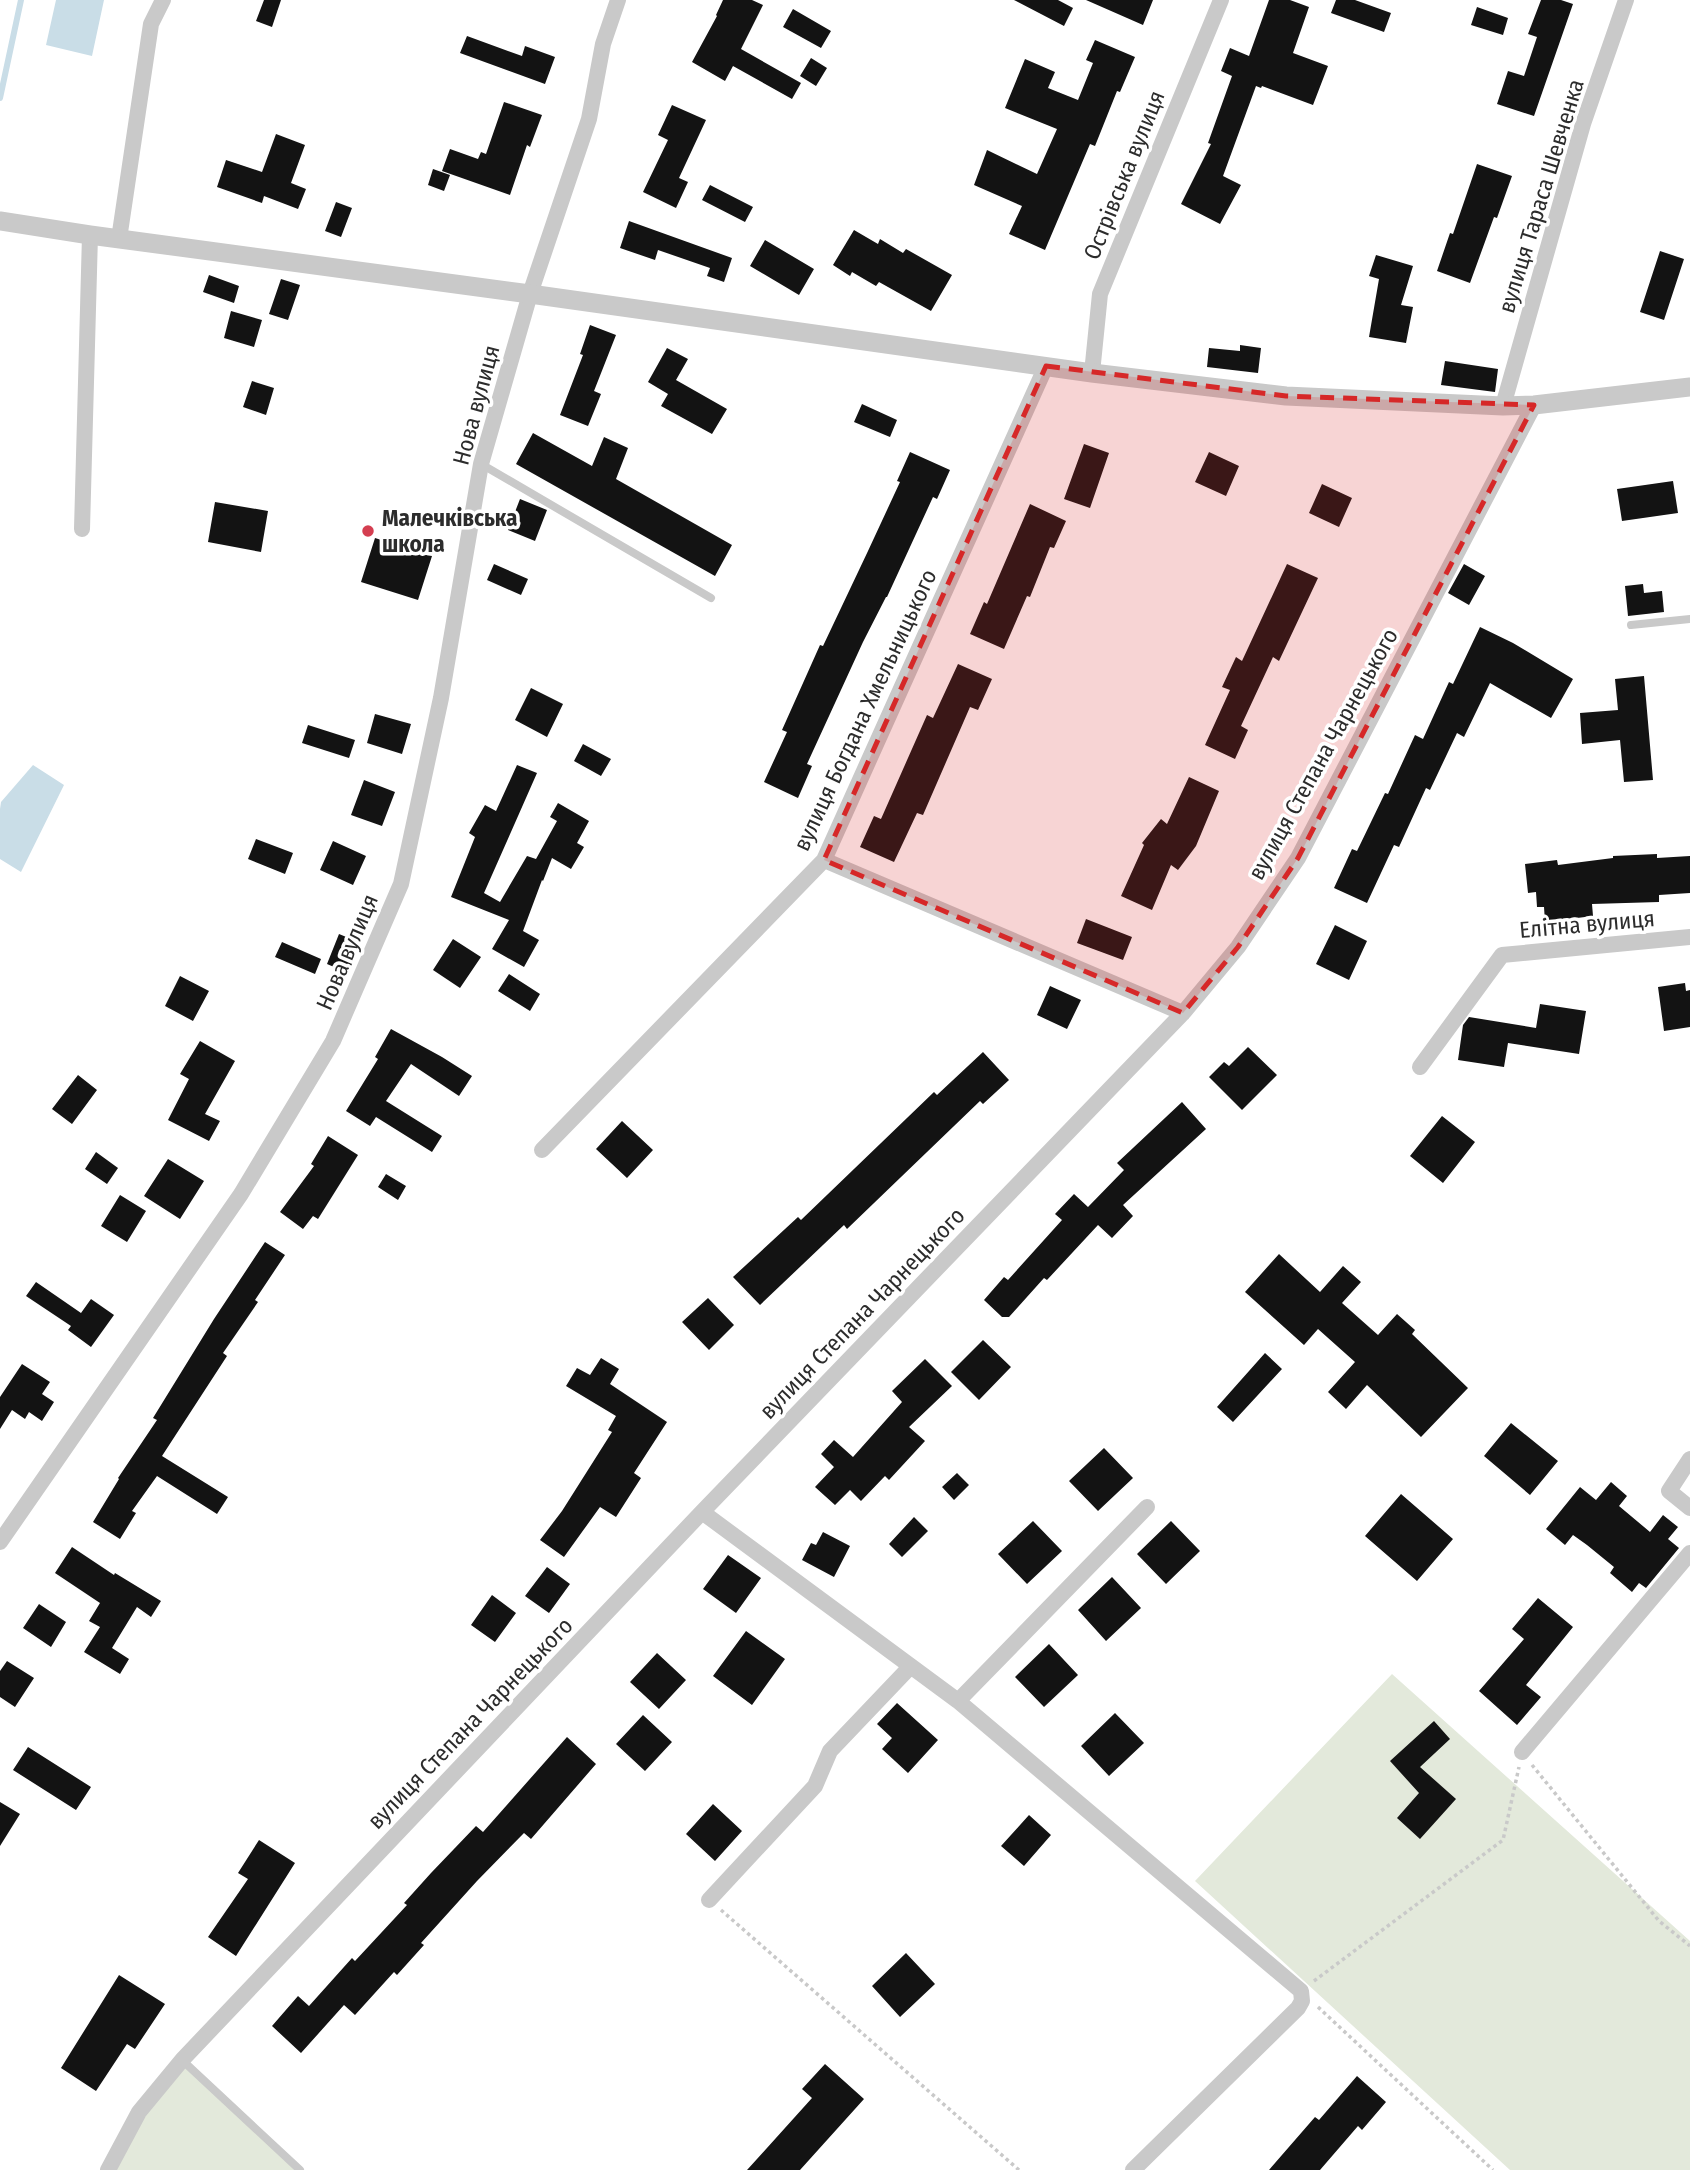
<svg xmlns="http://www.w3.org/2000/svg" width="1690" height="2170" font-family="'Fira Sans Condensed',sans-serif">
<style>
.green{fill:#e3e9db}
.water{fill:#c9dde7}
.lines{fill:none;stroke-linecap:round;stroke-linejoin:round}
.stream{stroke:#c9dde7;stroke-width:6}
.building{fill:#131313}
.path{stroke:#c9c9c9;stroke-width:3.5;stroke-dasharray:3.5 3.5;stroke-linecap:butt}
.service{stroke:#c9c9c9;stroke-width:8}
.minor{stroke:#c9c9c9;stroke-width:16}
.tertiary{stroke:#c9c9c9;stroke-width:19}
.marked{fill:#d62828;fill-opacity:0.2;stroke:#d62828;stroke-width:5;stroke-dasharray:14 9;stroke-linejoin:round}
.poi-dot{fill:#d43e50;stroke:#fff;stroke-width:2.5}
.labels{text-anchor:middle;stroke-width:7;stroke-linejoin:round;paint-order:stroke}
.street-label{font-size:23px;fill:#2c2c2c;stroke:#fff}
.poi-label{font-size:23px;font-weight:bold;fill:#2c2c2c;stroke:#fff;text-anchor:start}
</style>
<rect width="100%" height="100%" fill="#fff"/>
<path class="green" d="M1392,1674L1690,1941V2170H1510L1195,1881Z
M182,2060L300,2170H108Z"/>
<path class="water" d="M56,0H104L92,56L46,45Z
M33,765L64,785L21,872L0,859V809L1,802Z"/>
<g class="lines">
<path class="stream" d="M0,98L21,0"/>
</g>
<path class="building" d="M264,0H281L272,27L256,21Z
M723,0H752L763,5L741,49L801,83L792,99L733,66L725,81L692,62L717,16L716,15Z
M1014,0H1058L1073,8L1064,26Z
M1086,0H1153L1143,25Z
M1269,0H1290L1309,7L1293,53L1328,66L1313,105L1262,86L1261,88L1256,86L1223,176L1241,185L1220,224L1181,204L1211,144L1208,143L1232,76L1221,71L1230,48L1249,56Z
M1336,0H1355L1391,13L1384,32L1331,13Z
M1541,0H1561L1573,4L1534,116L1497,104L1508,71L1524,76L1537,37L1528,34Z
M1477,7L1508,18L1503,35L1471,25Z
M793,9L831,31L821,48L783,27Z
M467,36L522,56L525,46L555,57L545,84L460,53Z
M1095,40L1135,57L1120,92L1117,91L1095,146L1090,144L1045,250L1009,234L1022,206L974,185L987,150L1037,174L1057,129L1005,108L1025,59L1055,72L1048,88L1078,100L1093,63L1086,60Z
M811,58L827,68L816,86L800,76Z
M504,102L542,115L530,147L527,145L510,195L442,171L450,149L478,159L481,152L486,154Z
M672,105L706,120L679,178L688,182L676,208L643,192L668,140L658,135Z
M276,134L305,145L291,183L306,189L298,209L264,196L262,203L217,187L226,160L262,172Z
M1477,164L1512,176L1497,218L1494,217L1470,283L1437,271L1450,233L1453,234Z
M433,169L450,175L444,191L428,185Z
M710,185L753,207L745,222L702,200Z
M336,202L352,208L341,237L325,231Z
M629,221L732,258L724,282L707,276L710,268L658,250L655,260L620,248Z
M854,230L878,244L880,239L903,253L906,249L952,275L931,311L879,282L876,286L852,272L850,276L833,265Z
M765,240L814,269L799,295L750,266Z
M1660,251L1684,259L1664,320L1640,312Z
M1376,255L1413,266L1401,305L1413,307L1406,343L1369,337L1379,279L1369,276Z
M209,275L239,286L234,303L203,292Z
M281,279L300,285L288,320L269,314Z
M231,311L262,320L254,347L224,338Z
M590,325L616,335L594,391L601,394L588,426L560,415L583,355L580,354Z
M1240,345L1261,348L1258,373L1207,367L1209,348L1240,351Z
M667,348L688,359L676,380L727,409L712,434L661,406L668,394L648,382Z
M1445,361L1498,369L1495,392L1441,385Z
M252,381L274,388L266,415L243,407Z
M862,404L897,420L890,437L854,422Z
M533,433L592,466L604,437L628,448L616,479L732,545L715,576L516,464Z
M1084,444L1109,453L1090,508L1064,499Z
M910,452L950,470L937,499L933,497L887,597H886L863,642L807,764L812,766L798,798L764,782L787,732L782,730L820,645L823,646L868,551L900,482L897,481Z
M1209,452L1239,466L1226,496L1195,482Z
M1673,481L1678,513L1622,521L1617,489Z
M1322,484L1352,498L1339,527L1309,513Z
M520,499L547,510L535,541L508,530Z
M215,502L268,511L261,552L208,542Z
M1030,504L1066,521L1054,548L1050,547L1030,597L1027,596L1004,649L970,634L984,602L987,604Z
M375,538L432,556L418,600L361,582Z
M494,564L528,579L521,595L487,580Z
M1287,564L1318,578L1279,661L1273,657L1241,726L1248,730L1235,759L1205,745L1230,690L1222,687L1236,657L1242,661Z
M1464,564L1485,576L1469,605L1448,593Z
M1643,584L1644,593L1662,591L1664,612L1628,616L1625,586Z
M1480,627L1513,643L1573,679L1551,718L1490,683L1464,737L1457,733L1430,790L1426,788L1399,847L1394,845L1367,903L1334,888L1352,849L1357,851L1385,793L1388,794L1415,735L1423,739L1449,682L1453,684Z
M958,664L992,679L978,710L970,707L923,815L917,813L894,862L860,847L874,816L881,819L927,715L933,718Z
M1644,676L1653,780L1624,782L1620,740L1582,744L1580,713L1618,710L1615,679Z
M531,688L563,704L547,737L515,720Z
M375,714L411,724L402,754L367,743Z
M308,725L355,740L349,758L302,743Z
M583,744L611,759L601,776L574,761Z
M517,765L537,773L484,893L500,902L527,856L536,859L557,821L550,817L558,803L589,821L577,843L584,847L571,869L552,858L543,881L542,880L523,931L539,940L524,967L492,949L509,920L451,897L475,837L469,833L485,805L496,811Z
M1189,777L1219,791L1196,846L1178,870L1171,865L1152,910L1121,896L1144,845L1142,843L1161,819L1167,824Z
M364,780L395,792L382,826L351,815Z
M256,839L293,853L285,874L248,859Z
M333,841L366,856L353,885L320,870Z
M1657,854V858L1690,856V893L1659,895V902L1592,904L1593,916L1545,922L1544,907H1537L1536,892L1528,893L1525,864L1557,860L1558,865L1613,858V856Z
M1086,919L1132,937L1123,960L1077,943Z
M1335,925L1367,941L1349,980L1316,964Z
M339,934L361,943L348,973L327,964Z
M453,939L481,957L460,988L433,970Z
M282,942L321,959L315,974L275,957Z
M509,974L540,994L530,1011L498,991Z
M180,976L209,991L193,1021L165,1006Z
M1685,983L1686,991L1690,990V1027L1664,1031L1658,987Z
M1050,986L1081,1000L1067,1029L1037,1015Z
M1540,1004L1586,1011L1579,1054L1508,1043L1504,1067L1458,1060L1463,1025L1469,1017L1536,1028Z
M391,1029L442,1057L472,1076L459,1096L411,1064L386,1101L442,1136L432,1152L376,1117L370,1126L346,1111L378,1059L375,1057Z
M200,1041L235,1061L205,1114L220,1121L209,1141L168,1120L189,1079L180,1074Z
M1248,1047L1277,1075L1242,1110L1209,1077L1224,1062L1229,1066Z
M983,1052L1009,1080L983,1104L980,1101L847,1229L844,1225L760,1305L733,1277L798,1217L801,1220L934,1092L937,1095Z
M78,1075L97,1090L72,1124L52,1109Z
M1182,1102L1206,1129L1123,1205L1133,1216L1112,1238L1098,1225L1047,1280L1044,1278L1009,1317H1002L984,1300L1004,1277L1008,1280L1062,1220L1055,1214L1074,1194L1088,1207L1124,1170L1117,1163Z
M1442,1116L1475,1142L1443,1183L1410,1156Z
M622,1121L653,1150L627,1178L596,1149Z
M328,1136L358,1155L318,1219L313,1216L303,1229L280,1212L314,1166L311,1164Z
M96,1152L118,1168L107,1184L85,1169Z
M168,1159L204,1181L180,1219L144,1196Z
M386,1174L406,1186L398,1200L378,1187Z
M120,1195L146,1211L127,1242L101,1226Z
M265,1242L285,1255L255,1300L258,1302L223,1353L227,1356L162,1456L228,1497L217,1514L157,1476L132,1511L136,1513L120,1539L93,1522L119,1479L118,1478L157,1420L153,1418L214,1319Z
M1279,1254L1320,1292L1343,1266L1361,1282L1342,1303L1378,1335L1397,1314L1415,1330L1412,1334L1468,1388L1421,1437L1367,1385L1346,1409L1328,1392L1355,1362L1318,1329L1304,1345L1245,1292Z
M36,1282L81,1313L91,1299L114,1315L91,1347L68,1330L71,1326L26,1296Z
M708,1298L734,1325L709,1350L682,1322Z
M983,1340L1011,1367L979,1400L951,1372Z
M1265,1353L1282,1369L1233,1422L1217,1407Z
M601,1358L619,1369L610,1384L667,1422L634,1473L641,1478L616,1517L600,1507L564,1557L540,1540L562,1511L612,1432L608,1430L616,1416L566,1386L577,1368L590,1375Z
M925,1359L952,1386L909,1427L925,1441L889,1480L885,1476L861,1501L850,1490L835,1505L815,1487L834,1467L821,1454L834,1440L853,1457L902,1402L892,1391Z
M22,1364L50,1382L42,1394L54,1402L42,1421L29,1412L25,1419L12,1410L0,1429V1397Z
M1511,1423L1558,1461L1530,1495L1484,1456Z
M1104,1448L1133,1478L1098,1511L1069,1481Z
M957,1473L969,1485L954,1500L942,1487Z
M1611,1482L1627,1496L1619,1506L1650,1532L1663,1515L1678,1527L1668,1539L1679,1548L1646,1588L1639,1583L1632,1592L1610,1573L1614,1567L1587,1545L1573,1535L1565,1545L1546,1529L1580,1487L1596,1500Z
M1401,1494L1453,1539L1417,1581L1365,1536Z
M914,1517L928,1531L902,1557L889,1544Z
M1033,1521L1062,1551L1027,1584L998,1554Z
M1171,1521L1200,1551L1166,1584L1137,1554Z
M823,1532L850,1546L834,1577L802,1560L811,1543L816,1545Z
M72,1547L114,1575L115,1573L161,1601L151,1617L137,1607L112,1648L129,1659L120,1674L84,1652L100,1627L89,1621L100,1603L55,1573Z
M728,1555L761,1578L736,1613L703,1589Z
M547,1567L570,1584L549,1613L525,1596Z
M1112,1577L1141,1608L1106,1641L1078,1610Z
M492,1595L516,1613L495,1642L471,1625Z
M1538,1598L1573,1627L1526,1685L1541,1697L1517,1725L1479,1691L1524,1639L1512,1629Z
M39,1604L66,1622L51,1647L23,1628Z
M746,1631L785,1659L752,1705L713,1676Z
M1049,1644L1078,1675L1044,1707L1015,1677Z
M657,1653L686,1680L659,1709L630,1682Z
M7,1661L34,1678L15,1707L0,1697V1671Z
M897,1703L938,1740L908,1773L882,1749L892,1738L877,1724Z
M1115,1713L1144,1743L1109,1776L1081,1746Z
M643,1715L672,1742L645,1771L616,1744Z
M1434,1721L1450,1739L1420,1767L1456,1799L1420,1839L1397,1818L1419,1793L1390,1761Z
M567,1737L596,1764L531,1839L524,1833L477,1881L421,1943L424,1945L397,1975L394,1972L355,2015L344,2005L301,2053L272,2026L298,1996L309,2006L352,1958L355,1961L407,1905L404,1903L431,1873L476,1826L483,1832Z
M28,1747L91,1787L76,1810L13,1770Z
M0,1802L20,1814L0,1846Z
M713,1804L742,1831L715,1861L686,1834Z
M1029,1815L1051,1835L1024,1866L1001,1846Z
M259,1840L295,1863L236,1956L208,1937L248,1879L238,1873Z
M906,1953L935,1984L900,2017L872,1986Z
M119,1975L165,2004L135,2049L127,2044L96,2091L61,2068Z
M825,2064L864,2099L800,2170H747L812,2098L802,2089Z
M1357,2076L1386,2102L1362,2130L1358,2126L1320,2170H1269L1315,2117L1319,2120Z"/>
<g class="lines">
<path class="path" d="M1532,1765L1659,1921L1690,1946
M721,1910L1019,2170
M1314,1981L1503,1840L1519,1767
M1318,2007L1493,2170"/>
<path class="service" d="M481,464L711,598
M1631,625L1690,619
M182,2060L300,2170"/>
<path class="minor" d="M119,239L151,24L163,0
M1092,373L1100,294L1221,0
M1503,406L1583,124L1626,0
M82,529L90,235
M824,860L1183,1013
M1420,1067L1502,955L1690,937
M542,1150L824,860L1046,366
M1690,1459L1669,1491L1690,1508
M702,1512L958,1701L1301,1991L1302,2001L1298,2008L1133,2170
M0,1542L241,1194L333,1041L401,884L441,698L481,464L530,294L589,119L603,44L618,0
M958,1701L1147,1507
M1522,1752L1690,1553
M709,1900L815,1786L830,1751L910,1667
M108,2170L139,2112L182,2060L702,1512L1183,1013L1238,947L1298,858L1534,405"/>
<path class="tertiary" d="M0,221L90,235L530,294L1092,373L1286,396L1503,406L1534,405L1690,387"/>
</g>
<path class="marked" d="M1046,366L1286,396L1534,405L1298,858L1238,947L1183,1013L824,860Z"/>
<circle class="poi-dot" cx="368" cy="531" r="7"/>
<g class="labels">
<g class="street-label">
<text transform="translate(1124 175) rotate(-68)" y="8">Острівська вулиця</text>
<text transform="translate(1541 196) rotate(-73)" y="8">вулиця Тараса Шевченка</text>
<text transform="translate(476 405) rotate(-75)" y="8">Нова вулиця</text>
<text transform="translate(865 710) rotate(-65)" y="8">вулиця Богдана Хмельницького</text>
<text transform="translate(1323 754) rotate(-61)" y="8">вулиця Степана Чарнецького</text>
<text transform="translate(1587 924) rotate(-5)" y="8">Елітна вулиця</text>
<text transform="translate(347 952) rotate(-67)" y="8">Нова вулиця</text>
<text transform="translate(862 1313) rotate(-46)" y="8">вулиця Степана Чарнецького</text>
<text transform="translate(470 1723) rotate(-46)" y="8">вулиця Степана Чарнецького</text>
</g>
<g class="poi-label">
<text x="382" y="526">Малечківська<tspan x="382" dy="26">школа</tspan></text>
</g>
</g>
</svg>
